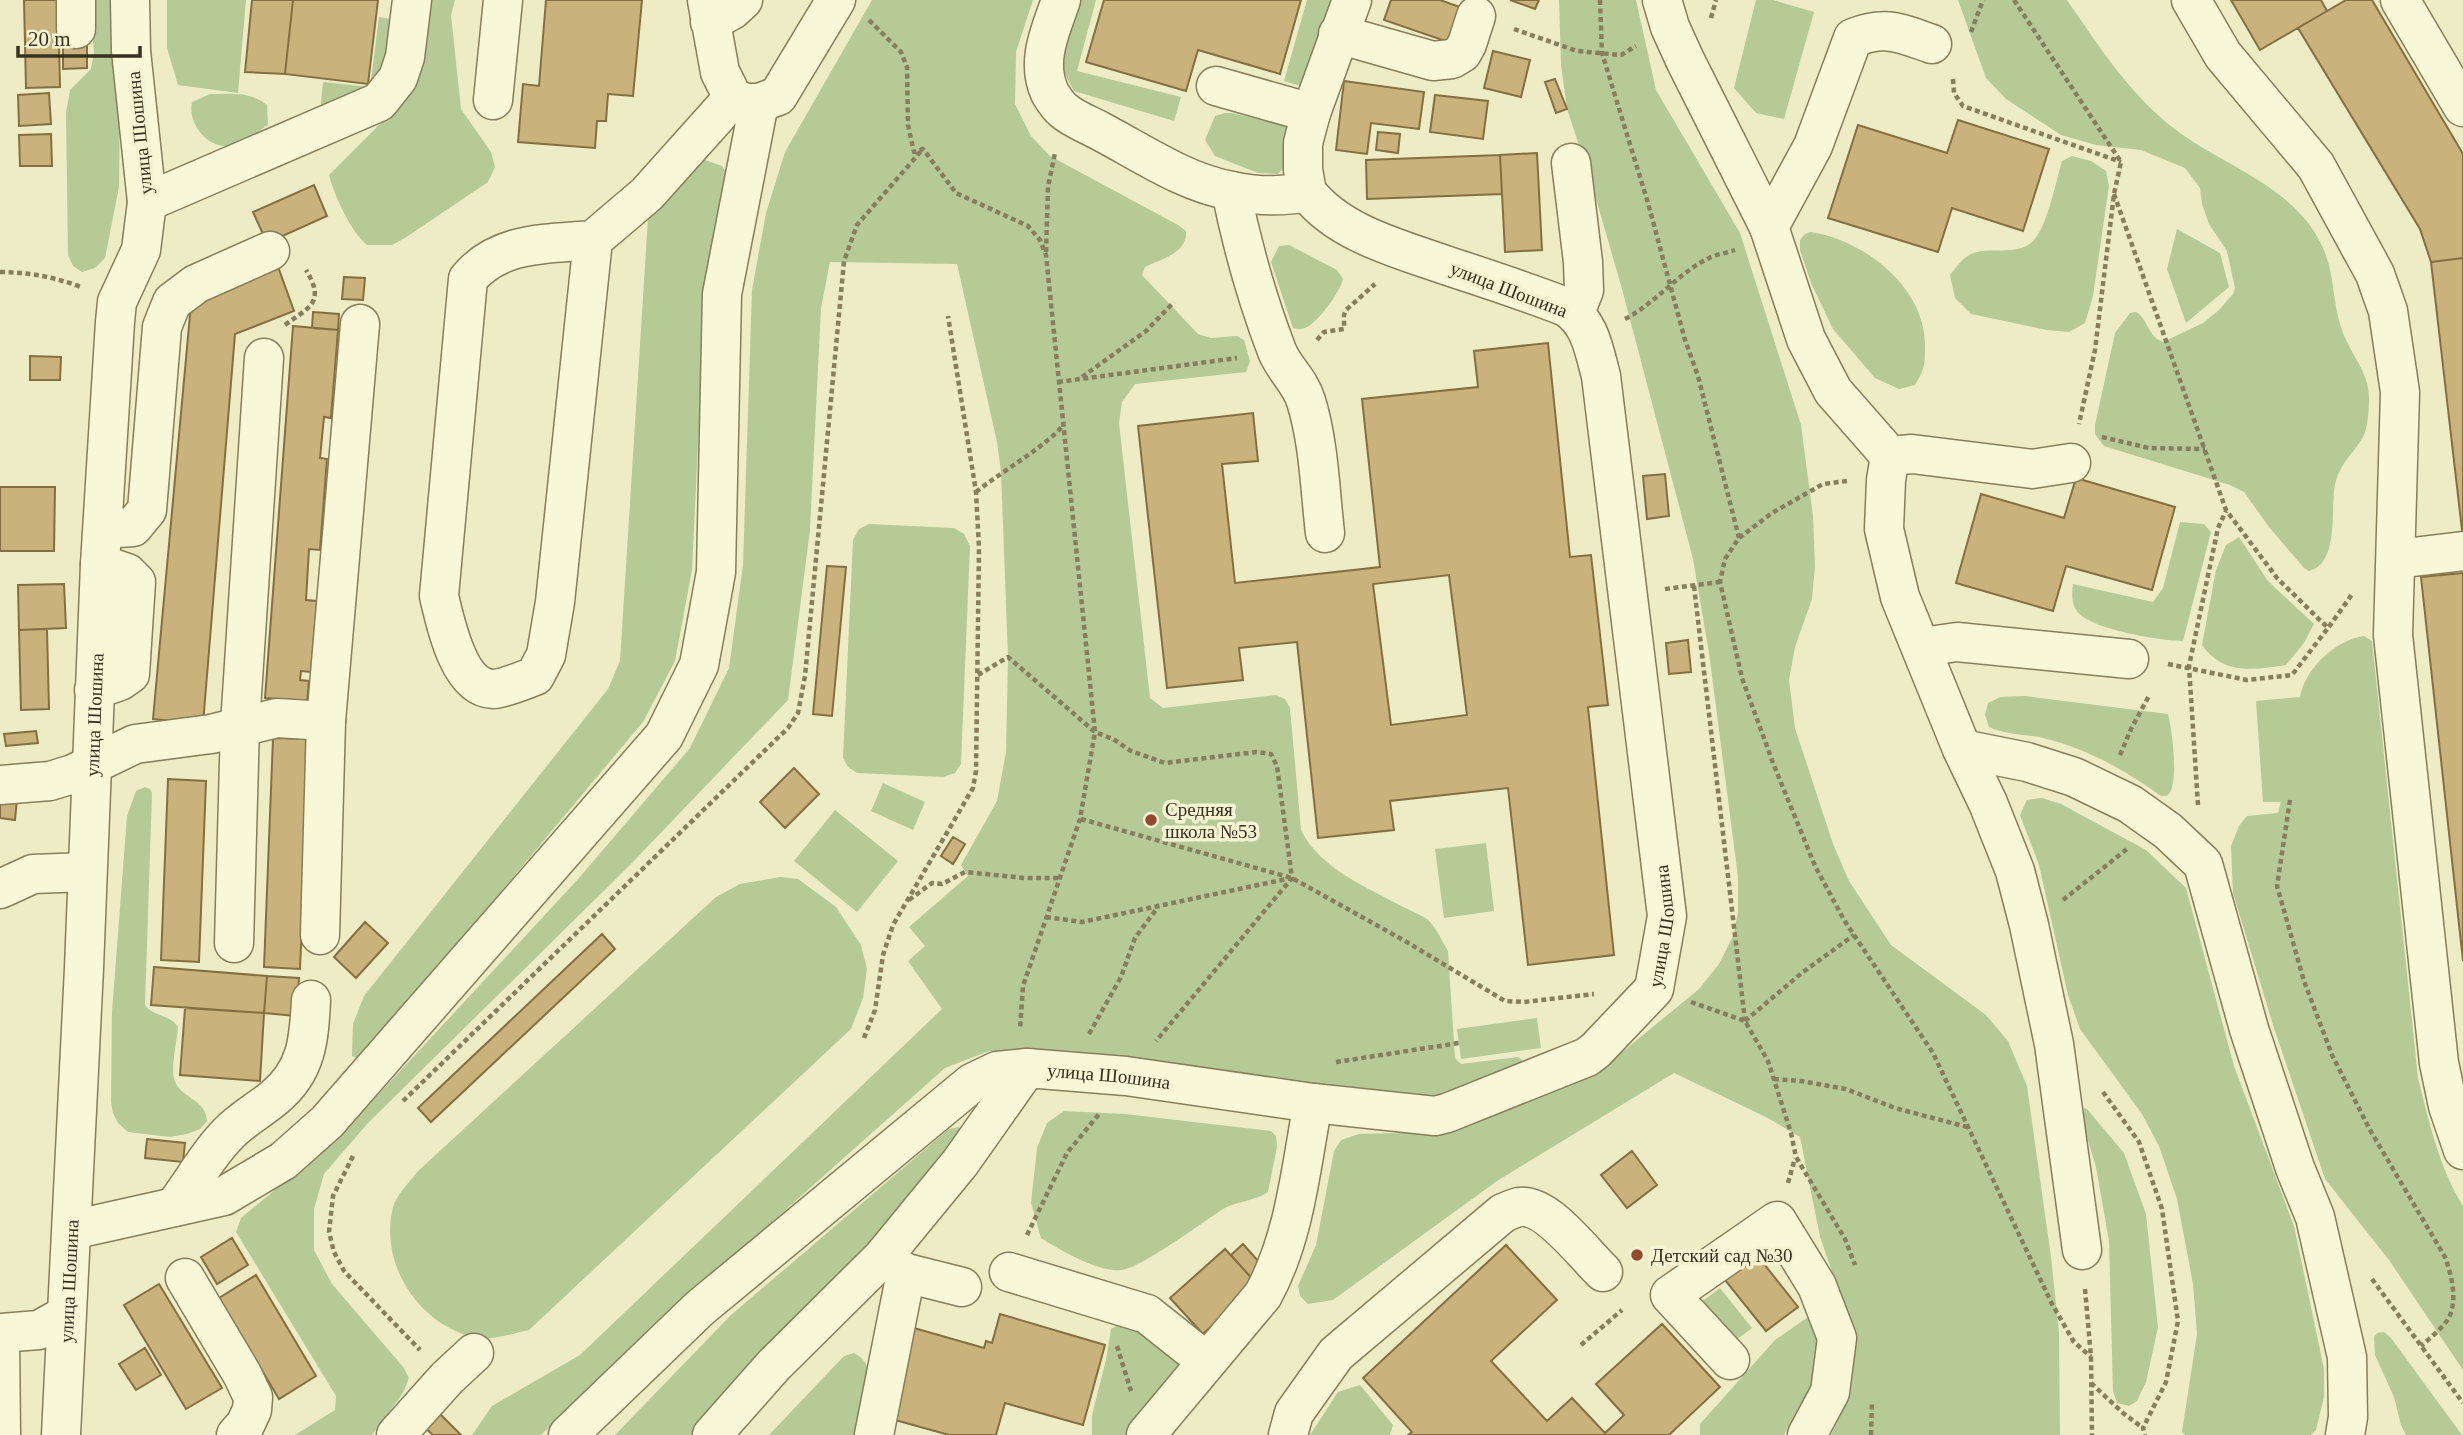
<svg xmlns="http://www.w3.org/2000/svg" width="2463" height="1435" font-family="'Times New Roman',serif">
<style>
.green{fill:#b6ca98}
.building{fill:#c9b27b;stroke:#856f42;stroke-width:2;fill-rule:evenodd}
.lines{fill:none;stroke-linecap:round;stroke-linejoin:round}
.minor-casing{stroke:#877e5b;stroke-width:41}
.path{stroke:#877e5b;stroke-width:4.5;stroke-dasharray:5 3.5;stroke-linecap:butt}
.minor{stroke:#f8f7d7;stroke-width:38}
.poi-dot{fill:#93492d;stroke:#f4f4d3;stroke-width:2.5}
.labels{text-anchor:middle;stroke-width:7;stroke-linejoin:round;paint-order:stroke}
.street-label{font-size:19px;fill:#37311f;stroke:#f4f4d3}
.poi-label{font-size:19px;fill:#37311f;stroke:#f4f4d3;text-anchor:start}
</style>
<rect width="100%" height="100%" fill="#edecc4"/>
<path class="green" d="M90,0H121L119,187L105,258L95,268L82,272L73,266L68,255L66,113L70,90L91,69L94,53Z
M167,0H246L238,93L178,85L167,48Z
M432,0H455L451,15L461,109L491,152L495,167L488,182L405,238L392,245H367C351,232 334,195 329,175L404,100L422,70Z
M872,0H1033L1016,52L1015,104L1031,136L1050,156L1178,225L1186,231C1188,253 1161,259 1145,267L1142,275L1198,334L1211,338L1237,336L1244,340L1250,361L1246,372L1135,384L1122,402L1119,423L1150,698L1163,708L1276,695L1285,699L1290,708L1301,830C1320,869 1367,887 1403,907C1411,911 1420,914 1427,919C1436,927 1442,941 1448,951L1455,1058L1461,1064L1518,1057L1522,1060L1523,1066L1434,1099L1059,1052L989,1051L945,1068L639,1340L541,1435H472L492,1406L580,1355L942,1009L908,961L925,946L909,927L968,876L961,865L997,801L1006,752L1008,657L1001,472L997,442L957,264L830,262L821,308L810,530L788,700L630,865L368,1123L324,1174L314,1209V1250L332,1284L404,1368L409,1378L403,1393L372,1435H295L335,1410L336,1396L236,1232L241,1218L340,1136L579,878L690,748L729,668L743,565L752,290L766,213L785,152Z
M1075,0H1096L1077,71L1181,97L1174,121L1074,91L1062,69L1064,38Z
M1307,0H1332L1307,88L1284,81Z
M1559,0H1636L1656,90L1740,233L1801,425L1813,516L1815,566L1812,599L1795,647L1789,680L1795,728L1833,844L1849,881L1891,945L1986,1015L2008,1041L2027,1086L2051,1257L2059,1332L2060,1435H1831L1838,1420L1853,1332L1820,1237L1800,1137L1768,1118L1674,1073L1497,1181L1333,1300L1308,1304L1300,1296L1298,1286L1316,1245L1334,1151L1341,1140L1359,1134L1436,1132L1609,1063L1699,989L1719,964L1734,934L1738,911V877L1709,653L1693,559L1622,289L1590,178L1567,109L1561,65Z
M1756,0H1773L1814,12L1784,119L1756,113L1734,88Z
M1958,0H2067C2100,48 2132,98 2180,133C2226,166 2289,186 2318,238C2336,269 2331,299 2342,330C2350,354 2369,371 2369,398C2369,408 2368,426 2364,435C2354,454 2340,462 2335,485C2330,508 2340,563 2309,571L2304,568L2269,527L2244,492L2230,485L2104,446L2095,434V425L2115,333L2130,313L2136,312C2149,320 2147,336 2163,342L2203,323L2218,311L2233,294L2235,288L2227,251L2209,224L2202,204L2200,188L2185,168L2141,150L2096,145L2061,135L2006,99L1986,78Z
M379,17L398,20L382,85L320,114L323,82L370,87Z
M210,94C231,94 250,91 267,105L268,125C258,131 246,141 235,145C210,152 187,125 192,102Z
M1225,113H1232L1284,125L1295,139L1293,159L1278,174L1258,173L1215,156L1205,140L1215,116Z
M2072,156L2091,161L2106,171L2109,186L2093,296L2085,323L2069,332L2047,330L1971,314L1955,298L1950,275C1955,269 1962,259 1969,255C1988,245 2015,257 2032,242C2047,229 2056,181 2062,161Z
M705,160L722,166L729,177L705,296L692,570L675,661L643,722L364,1055L359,1059L352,1056L353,1024L364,996L608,689L620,661L648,218C656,198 685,171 705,160Z
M2177,229L2220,253L2229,287L2186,323L2167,269Z
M1811,232C1864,240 1925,287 1925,345C1925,364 1925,369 1915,385L1899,389L1875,378L1833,329L1811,283L1800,250V240L1805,234Z
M1289,245L1337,270L1343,279C1340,292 1317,324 1305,328C1300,330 1298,329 1293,328L1271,262L1279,246Z
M2180,522L2204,524L2211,532L2183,641C2161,641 2089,629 2077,611C2071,603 2072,594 2073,584L2153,602L2163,588Z
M869,524L954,528L964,534L970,546L961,764L955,773L943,777L857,773L848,767L843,758L853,540L859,529Z
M2239,537L2268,581L2314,624L2304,643L2286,665C2253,670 2223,675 2202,645L2216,570L2226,545Z
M2364,636L2372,641L2418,1078C2429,1122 2439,1167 2463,1206V1370L2389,1260L2325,1179L2274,1028L2233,893L2231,846L2239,826L2247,816L2278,813L2281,802H2263L2256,701L2300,697C2305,669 2335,640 2364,636Z
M2025,696L2168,714C2172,730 2180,786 2167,796H2161C2125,770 2086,748 2043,738C2025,734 2006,735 1989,727L1985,715L1988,703L2000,697Z
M883,783L925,802L913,830L871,811Z
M145,787L150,789L152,793L145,1005C153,1017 170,1014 178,1027C177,1040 171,1067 174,1078C178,1098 206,1098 207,1121L200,1129L187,1134L170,1137L128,1132L118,1123L113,1113L111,1102L112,1012L127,816L136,791Z
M2042,798L2061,804L2146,850L2186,888L2234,1066L2294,1226L2324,1369V1397L2316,1430L2311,1435H2185L2182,1432L2197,1334L2193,1284L2177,1199L2159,1146L2142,1114L2080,1029L2068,995L2039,865L2020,815L2027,800Z
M835,810L898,861L857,912L794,861Z
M1486,843L1494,911L1444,918L1435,849Z
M780,877L798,879L836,907L861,945L867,969L863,998L851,1029L529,1330C514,1333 491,1341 476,1338C419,1325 379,1265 393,1207C396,1195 410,1182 417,1172L716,897L740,884Z
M1537,1018L1541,1048L1461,1059L1457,1029Z
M2084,1108L2087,1109L2124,1153L2146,1214L2158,1327L2146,1382L2137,1401L2129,1406L2117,1403L2113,1391L2109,1241L2096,1167L2082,1120Z
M1064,1111L1125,1114L1271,1131L1276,1136L1277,1147L1268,1192C1255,1201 1237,1201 1223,1209C1203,1222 1140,1269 1121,1270C1097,1272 1060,1250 1041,1238L1031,1203L1037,1148L1047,1123Z
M959,1127L963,1133L858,1259L691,1435H615L731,1315L949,1129Z
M1720,1288L1752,1328L1728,1346L1696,1306Z
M1808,1317L1821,1336L1825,1373L1798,1409L1784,1435H1700V1424L1775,1340Z
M1129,1319L1191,1362L1132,1435H1092V1415L1106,1360L1111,1329Z
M2384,1332L2391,1338L2462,1435H2406L2401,1425L2394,1397L2375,1355L2374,1337L2377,1333Z
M854,1353C884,1369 863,1403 855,1428L857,1435H769L844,1356Z
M1360,1385L1393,1425L1390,1435H1310L1338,1392Z"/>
<path class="building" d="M24,0H58L60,87L26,88Z
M252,0H293L285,74L245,72Z
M293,0H378L368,84L285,74Z
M546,0H642L633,96L608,94L606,121H597L595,148L518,142L523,84L539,86Z
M1104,0H1301L1280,74L1198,50L1186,91L1086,62Z
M1391,0H1440L1463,8L1451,43L1384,20Z
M1510,0H1539L1535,9Z
M2231,0H2321L2327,11L2260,50Z
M2346,0H2372L2463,154V258L2431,262L2420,229L2298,28Z
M63,42H87V68L63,69Z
M1493,51L1530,60L1521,97L1484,88Z
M1555,79L1567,109L1556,113L1545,82Z
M1344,81L1424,92L1419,129L1371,123L1367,154L1336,150Z
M49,93L51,124L19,126L18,95Z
M1435,95L1488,101L1483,139L1430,132Z
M1958,120L2049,149L2023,231L1952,208L1938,252L1828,218L1858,125L1947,153Z
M1378,132L1400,134L1398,153L1376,150Z
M51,134L52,166H20L19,135Z
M1537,153L1542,250L1505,252L1500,155Z
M1500,155L1502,194L1367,199L1366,160Z
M314,185L327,216L267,243L253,212Z
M2463,258V530H2462L2431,262Z
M277,264L294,311L235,334L203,724L153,719L191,304Z
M344,277L365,278L363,300L342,299Z
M313,312L339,314L338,330L312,328Z
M293,326L338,330L331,418L324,417L320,458L327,459L320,550L309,549L306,600L317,601L311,672L301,671L300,680L309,681L307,701L265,698Z
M1548,343L1570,557L1591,555L1608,705L1588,707L1614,955L1528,965L1508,788L1390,801L1394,830L1318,838L1297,642L1239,648L1243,680L1167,688L1138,426L1253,413L1258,461L1222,464L1235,583L1380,567L1362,399L1478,387L1474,351ZM1449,575L1467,715L1391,725L1373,584Z
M30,356L61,357L60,380H30Z
M1665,474L1669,516L1647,519L1643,476Z
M2076,478L2175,507L2152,590L2066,566L2053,611L1956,583L1981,494L2064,518Z
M0,487H55L54,551H0Z
M827,566L846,567L832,716L813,714Z
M2463,573V961L2421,577Z
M64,584L66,628L19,630L18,585Z
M47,629L49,709L21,710L19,630Z
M1688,640L1691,672L1669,674L1666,643Z
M36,731L38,743L6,746L4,734Z
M273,738L310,739L300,969L264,967Z
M794,768L819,794L785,828L760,802Z
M168,779L206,781L199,962L161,960Z
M0,798L17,799L15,820L0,818Z
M953,837L965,844L953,864L941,856Z
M365,922L388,943L356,978L334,957Z
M602,934L615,949L431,1122L418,1108Z
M154,967L267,976L264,1013L151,1005Z
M267,976L299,978L296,1016L264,1013Z
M185,1008L264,1013L260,1081L180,1075Z
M147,1139L185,1143L183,1162L145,1158Z
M1632,1151L1657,1185L1627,1208L1601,1175Z
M232,1238L248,1265L217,1284L201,1257Z
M1243,1244L1267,1271L1255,1282L1231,1255Z
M1506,1245L1557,1300L1491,1361L1547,1421L1572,1398L1605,1433L1624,1415L1596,1384L1662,1324L1720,1387L1669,1435H1408L1412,1432L1363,1378Z
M1225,1249L1257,1284L1203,1334L1170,1298Z
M1757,1255L1798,1307L1766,1331L1725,1280Z
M256,1275L316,1376L279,1399L219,1298Z
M159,1284L222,1388L186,1409L124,1305Z
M1000,1314L1105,1345L1083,1425L1005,1403L996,1435H949L888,1418L914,1328L984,1348L986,1341L992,1343Z
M145,1348L161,1375L136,1390L119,1364Z
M439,1413L461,1435H433L424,1427Z"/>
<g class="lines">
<defs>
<g id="minor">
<path d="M76,0V29"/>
<path d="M707,0L720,72L733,98L746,103H759L778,96L836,0"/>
<path d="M1662,0L1670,27L1685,60L1769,227"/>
<path d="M2191,0L2223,55L2316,166L2375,274L2388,311L2400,392L2393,635L2439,1063L2448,1106L2463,1150"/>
<path d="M2400,0L2463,107"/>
<path d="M710,22L732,10L743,0"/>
<path d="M1338,34L1433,61L1452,59L1462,53L1467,44L1476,16"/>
<path d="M1216,86L1311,113"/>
<path d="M493,100L503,0"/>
<path d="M1571,163L1583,262L1584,290L1575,313"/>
<path d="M1231,191C1242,245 1257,299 1277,351C1284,369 1300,381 1306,401C1319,443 1320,490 1325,533"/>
<path d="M1307,192L1303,170V143L1311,113L1352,0"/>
<path d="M147,202L379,102L398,78L405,57L412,0"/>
<path d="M593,240C548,244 499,241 468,279L439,596C445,621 458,688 493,689C503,689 524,680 535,676L546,655L555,602L593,240L647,194L733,98"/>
<path d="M1890,456L1833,391L1806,339L1769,227L1813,146L1853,38C1886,25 1900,33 1932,44"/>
<path d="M2071,463L2032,469L1912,454L1890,456L1886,480L1884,529L1900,597L1962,749L1988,803L2015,871L2029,925L2054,1044L2082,1250"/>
<path d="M103,529L133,527L147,510L162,327L172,302L196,284L270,251"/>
<path d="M2396,559L2463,551"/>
<path d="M1922,647L1957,642L2129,659"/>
<path d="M94,690L120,681L130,674L136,582L127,573L100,564"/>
<path d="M1962,749L2027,762L2074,777L2130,804L2168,831L2203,864L2249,1029L2295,1168L2315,1217L2347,1357L2348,1417L2345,1435"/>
<path d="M0,785L50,781L73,774L135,744L211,734L277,718L326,721"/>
<path d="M0,889L33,874L87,872"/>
<path d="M320,935L326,721L360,324"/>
<path d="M234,943L240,725L264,358"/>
<path d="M174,1207C193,1183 206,1156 228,1134C242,1119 260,1110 275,1097C307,1070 309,1040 311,1000"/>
<path d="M72,1230L224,1196L283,1161L327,1122L664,736L699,665L716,572L722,294L759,103"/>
<path d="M884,1259L906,1273L962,1287"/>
<path d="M1009,1272L1147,1314L1206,1361"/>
<path d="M185,1278L242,1374L253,1397L252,1410L245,1425L236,1435"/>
<path d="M0,1333L39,1330L66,1315"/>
<path d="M0,1337L1,1435"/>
<path d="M1730,1360L1670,1295L1777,1221L1817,1286L1837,1338L1830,1392L1807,1435"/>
<path id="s1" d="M61,1435L84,968L100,564L115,322L117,302L141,250L147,202L131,51L130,0"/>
<path d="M396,1435L447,1378L474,1353"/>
<path d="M568,1435L700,1308L972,1083L997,1071L1027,1068"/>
<path id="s2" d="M712,1435L774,1365L882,1258L960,1163L1027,1068L1126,1076L1313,1103L1435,1116L1447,1113L1587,1057L1596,1050L1654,989L1667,916L1601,376C1594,350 1590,322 1566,307C1527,292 1488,279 1448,266C1400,249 1339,234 1307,192C1282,197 1256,196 1232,191C1185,183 1142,153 1100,131C1089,125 1073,119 1063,110C1058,106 1053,98 1050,93C1035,61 1051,30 1061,0"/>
<path d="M874,1435L906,1273"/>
<path d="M1146,1435L1263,1295C1295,1237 1301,1167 1313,1103"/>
<path d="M1288,1435L1294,1413L1336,1354L1503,1213C1508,1211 1514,1208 1519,1207C1547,1203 1584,1254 1603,1272"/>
</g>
</defs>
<use href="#minor" class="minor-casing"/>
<path class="path" d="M1600,0L1602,53L1648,203L1685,340L1698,376L1739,538
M2014,0L2121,162L2114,194L2095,350L2079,424
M1711,18L1716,0
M869,20L901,52L907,67L908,125L914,152L923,149L956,193L1028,226L1040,240L1046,255L1095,732L1080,819L1023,986L1020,1029
M1514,29L1577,51L1621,55L1636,46
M1971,32L1983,0
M1953,79L1954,93L1963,106L2121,162
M2114,194L2226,510L2277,578L2328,628L2353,593
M1046,252L1048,187L1055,153
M0,272C28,272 54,277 81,287
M1625,319C1656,303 1678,273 1709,258C1717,254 1727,253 1735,250
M285,325C309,307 326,303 306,270
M1317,340L1324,332L1344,329V315L1346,310L1375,284
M1082,377L1146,331L1174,302
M1058,382L1237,358
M2102,437L2149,448L2205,449
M1847,481L1823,484L1772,513L1739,538L1725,559L1720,582L1742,678L1773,763L1815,866L1844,920L1933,1053L2052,1304L2074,1342L2091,1357
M976,492C1005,469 1038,452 1063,426
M1694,586L1745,1021
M1665,589L1720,582
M2168,664L2247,680L2292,675L2328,628
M978,675L1008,657L1095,732L1113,739L1131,751L1165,763L1256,752L1271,754L1277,766L1292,878L1156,1041
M2120,755L2131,729L2150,694
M2290,800L2277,886L2304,981L2332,1055L2370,1130L2445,1257C2452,1276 2459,1305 2446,1322C2439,1331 2429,1339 2421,1346
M2198,805L2189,666L2218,528L2226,511
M1081,819L1292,878L1405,941L1505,1001L1524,1002L1594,994
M909,900L932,883L942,884L965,872L1025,878H1060
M2063,900L2127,849
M1046,917L1082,922L1291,878
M1691,1002L1745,1021L1768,1061L1791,1133L1796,1157L1845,1239L1855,1265
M1745,1021L1803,972L1854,935
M1089,1034L1121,977L1135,938L1158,907
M864,1038L875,1010L883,955L893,925L973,788L976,771L979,548L976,492L948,316
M1336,1062L1459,1043
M1774,1079L1801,1081L1846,1089L1895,1108L1967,1127
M2103,1092L2139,1142L2162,1209L2178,1321L2166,1382L2143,1428L2145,1435
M403,1101L788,728L798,713L805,676L844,261L857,225L922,150
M353,1156L333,1196L329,1232L334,1252L344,1271L420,1350
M1788,1183L1795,1158
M1027,1235L1067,1153L1099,1114
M2372,1279L2463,1403
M2085,1289L2091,1357L2092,1435
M1581,1345L1622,1310
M1117,1346L1131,1391
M2091,1383L2123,1413L2143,1428
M1871,1435L1872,1401"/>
<use href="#minor" class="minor"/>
</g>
<g class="poi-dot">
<circle cx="1151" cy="820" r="7"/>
<circle cx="1637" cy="1255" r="7"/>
</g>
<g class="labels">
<g class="street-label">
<text transform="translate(139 133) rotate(-96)" y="7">улица Шошина</text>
<text transform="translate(1509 289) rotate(21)" y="7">улица Шошина</text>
<text dy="7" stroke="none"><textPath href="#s1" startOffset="721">улица Шошина</textPath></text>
<text dy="7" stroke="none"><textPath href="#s2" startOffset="1218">улица Шошина</textPath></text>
<text dy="7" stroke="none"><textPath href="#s2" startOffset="567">улица Шошина</textPath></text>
<text dy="7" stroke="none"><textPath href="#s1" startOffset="154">улица Шошина</textPath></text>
</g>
<g class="poi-label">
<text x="1165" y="816">Средняя<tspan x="1165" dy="22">школа №53</tspan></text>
<text x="1651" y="1262">Детский сад №30</text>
</g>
</g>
<path d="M18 46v10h122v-10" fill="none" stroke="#37311f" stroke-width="3.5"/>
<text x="28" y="46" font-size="21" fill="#37311f" stroke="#f4f4d3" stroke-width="5" paint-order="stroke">20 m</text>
</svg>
